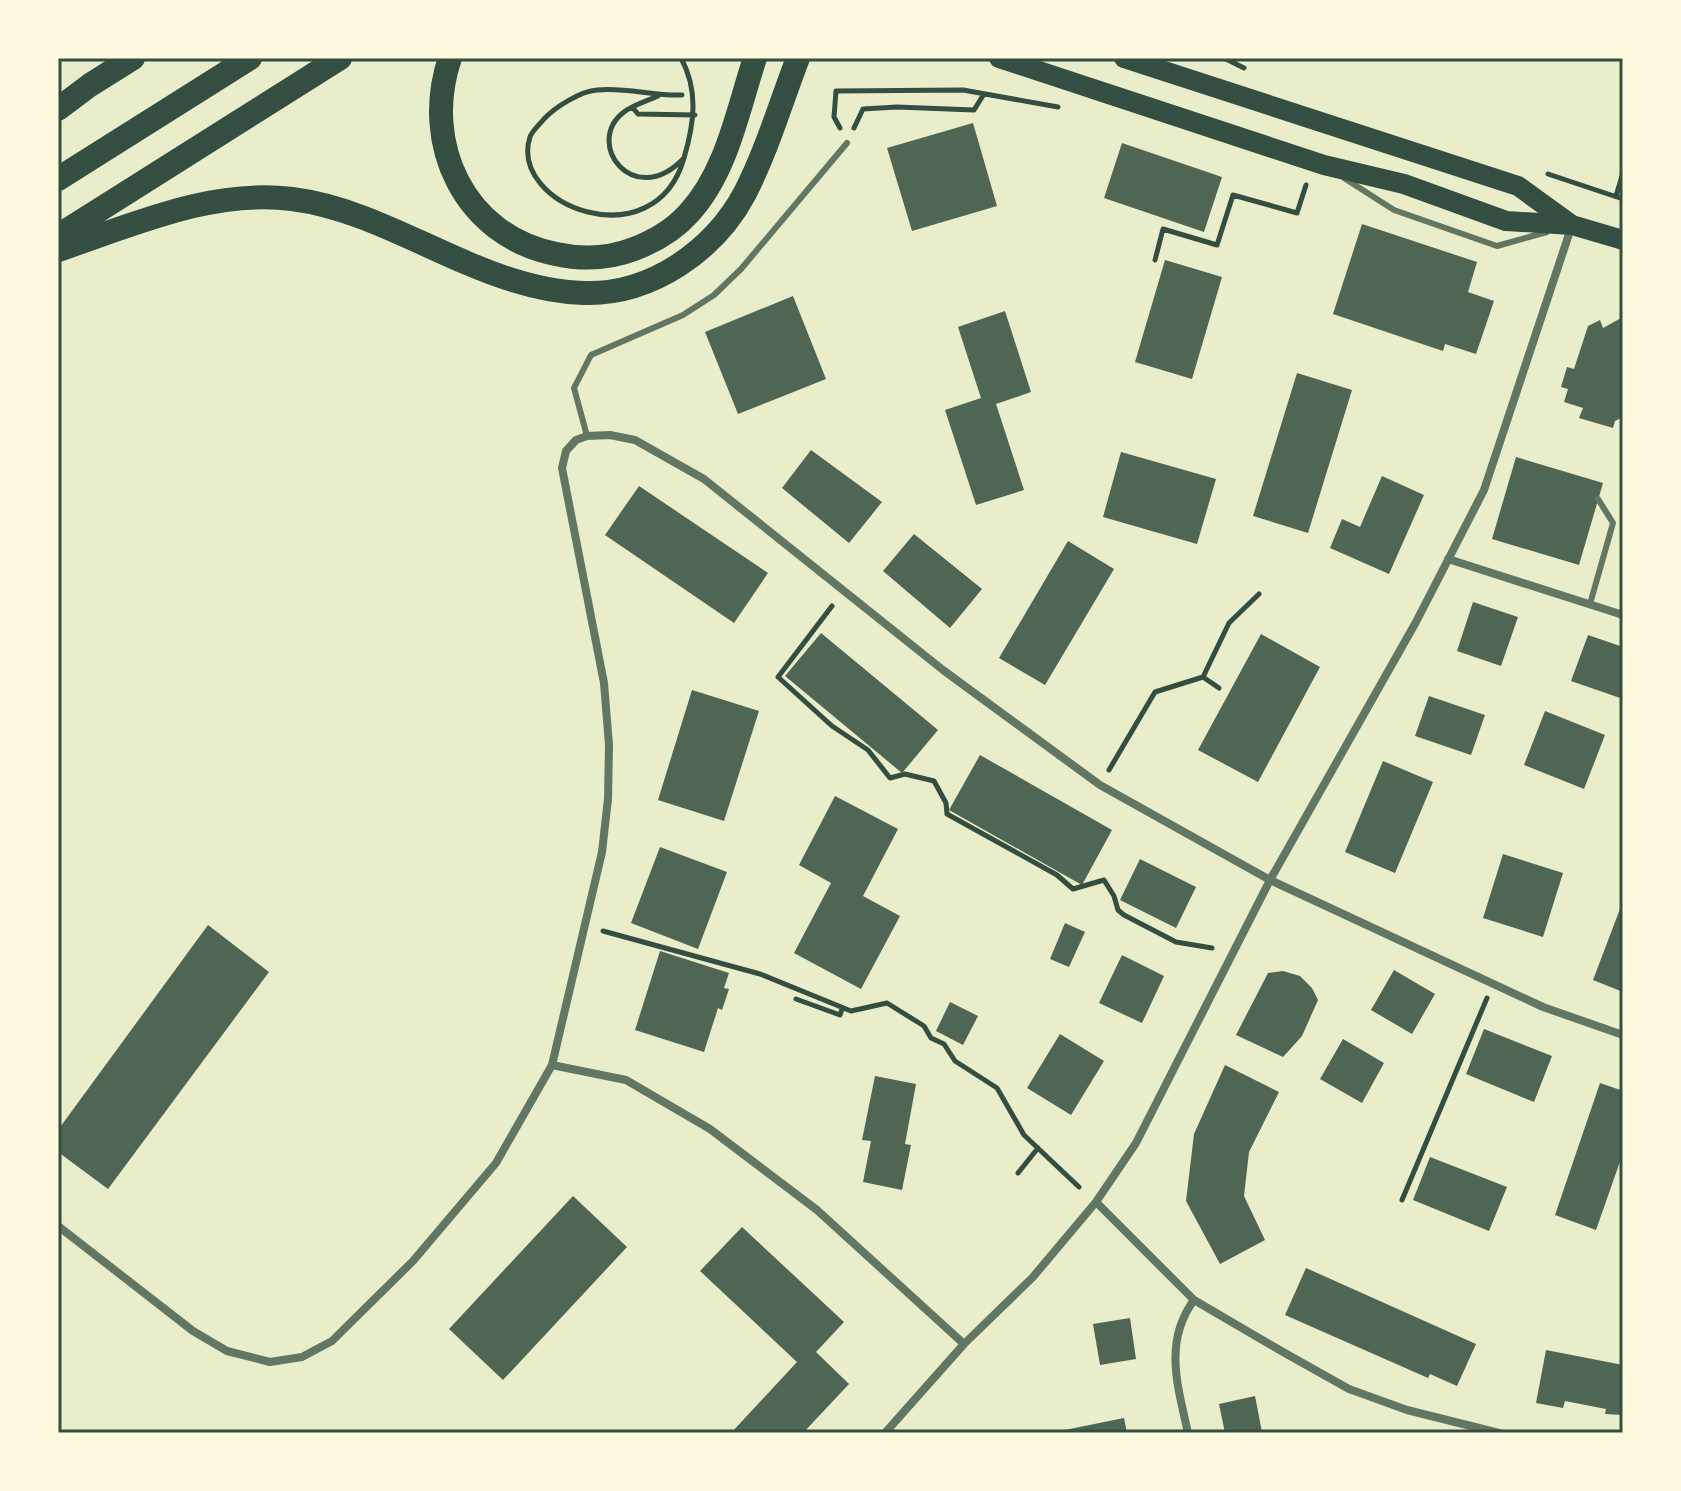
<svg xmlns="http://www.w3.org/2000/svg" width="1681" height="1491" font-family="Quicksand,sans-serif">
<style>
.building{fill:#4f6655}
.lines{fill:none;stroke-linecap:round;stroke-linejoin:round}
.path{stroke:#344e41;stroke-width:5}
.service{stroke:#617663;stroke-width:6}
.minor{stroke:#617663;stroke-width:8}
.primary{stroke:#344e41;stroke-width:20}
.motorway{stroke:#344e41;stroke-width:24}
.neatline{fill:none;stroke:#344e41;stroke-width:3}
</style>
<rect width="100%" height="100%" fill="#e9edc9"/>
<path class="building" d="M973,123L997,206L912,231L887,148Z
M1122,143L1222,177L1204,232L1104,198Z
M1362,224L1477,262L1468,292L1494,301L1476,354L1445,344L1443,351L1333,314Z
M1165,260L1222,277L1192,379L1135,362Z
M793,296L826,379L738,414L705,332Z
M1005,311L1031,392L996,404L1024,490L976,505L945,410L981,398L958,327Z
M1623,317V417L1615,421L1613,428L1579,418L1583,408L1564,402L1568,389L1561,387L1567,367L1574,369L1588,326L1600,320L1603,328Z
M1297,373L1352,390L1308,533L1253,516Z
M811,450L882,502L849,543L782,488Z
M1121,452L1216,479L1197,544L1103,517Z
M1516,457L1603,483L1579,565L1492,539Z
M1382,476L1424,495L1389,574L1330,548L1342,519L1360,527Z
M639,486L768,573L734,623L605,535Z
M914,534L982,589L950,628L883,571Z
M1068,541L1114,569L1045,685L999,658Z
M1473,602L1518,617L1501,666L1457,651Z
M821,633L938,730L902,773L785,676Z
M1261,634L1320,667L1258,782L1198,750Z
M1588,635L1623,647V699L1571,681Z
M692,690L759,711L724,821L658,800Z
M1429,696L1485,715L1471,755L1415,736Z
M1545,711L1605,735L1584,789L1524,765Z
M980,755L1112,830L1082,885L949,810Z
M1383,761L1433,782L1395,873L1345,852Z
M835,796L898,829L863,896L900,916L861,989L794,953L831,883L799,865Z
M660,847L727,872L698,949L631,923Z
M1503,854L1563,873L1543,937L1483,918Z
M1140,859L1196,887L1176,928L1120,900Z
M1623,901V992L1593,980Z
M1065,923L1085,932L1069,967L1050,959Z
M208,925L269,972L108,1189L58,1152V1130Z
M660,951L729,973L724,988L729,989L722,1010L718,1008L704,1052L635,1030Z
M1122,955L1164,976L1142,1023L1099,1003Z
M1394,970L1435,994L1412,1034L1371,1010Z
M1283,971L1300,976L1312,988L1318,1000L1302,1036L1283,1057L1236,1035L1268,973Z
M950,1002L978,1016L963,1045L936,1031Z
M1484,1029L1552,1056L1534,1102L1466,1074Z
M1060,1034L1104,1061L1071,1115L1027,1088Z
M1343,1039L1384,1063L1362,1103L1320,1079Z
M1225,1065L1279,1092L1249,1152L1244,1196L1265,1240L1220,1264L1186,1201L1194,1134Z
M875,1076L916,1084L905,1144L911,1145L902,1190L863,1182L871,1141L862,1140Z
M1600,1083L1623,1091V1153L1596,1230L1555,1215Z
M1430,1157L1507,1187L1489,1231L1413,1200Z
M573,1196L627,1247L503,1380L449,1329Z
M742,1227L844,1322L816,1352L849,1384L803,1433H731L797,1362L700,1271Z
M1306,1268L1476,1344L1457,1386L1430,1374L1428,1378L1285,1315Z
M1130,1318L1136,1359L1100,1365L1093,1324Z
M1546,1350L1623,1365V1415L1605,1414L1606,1409L1565,1401L1563,1408L1536,1403Z
M1255,1396L1262,1432L1225,1433L1219,1404Z
M1124,1418L1127,1433H1055V1432Z"/>
<g class="lines">
<path class="path" d="M681,58C699,91 694,124 684,158C655,261 508,206 530,137C532,131 540,124 544,119C555,107 581,91 597,90C625,87 653,96 682,95
M1224,58L1244,68
M658,96C647,101 633,105 624,112C583,143 634,211 684,158
M633,108L638,114L695,115
M840,128L834,117L836,91L963,90L1058,107
M854,128L863,109L897,107L974,110L984,94
M1548,174L1623,199
M1616,196L1623,173
M1155,260L1163,229L1217,245L1233,195L1297,213L1306,185
M832,606L778,677L832,726L868,750L890,778L905,774L934,781L946,803L947,814L1057,875L1073,889L1104,880L1114,896L1118,910L1124,915L1176,942L1212,948
M1203,677L1219,688
M1109,770L1155,692L1203,677L1229,623L1259,594
M603,931L760,974L851,1011L887,1003L924,1026L931,1038L944,1044L955,1061L997,1088L1024,1135L1079,1187
M796,999L840,1015L842,1009
M1018,1173L1038,1148
M1402,1200L1487,998"/>
<path class="service" d="M1344,178L1394,210L1497,246L1547,232
M587,436L574,388L591,355L683,315L714,295L741,269L847,143
M1590,604L1613,523L1598,499"/>
<path class="minor" d="M1448,559L1623,615
M1096,1202L1194,1300L1283,1352L1349,1389L1407,1410L1499,1433
M58,1226L193,1331L227,1351L270,1362L302,1357L332,1341L413,1261L496,1163L552,1065
M964,1344L817,1210L710,1129L626,1080L552,1065L602,852L608,799L609,745L604,683L562,468L566,451L576,440L587,436L610,435L635,440L704,479L943,670L1100,785L1270,880L1543,1007L1623,1035
M885,1433L964,1344L1033,1277L1096,1202L1136,1143L1270,880L1416,622L1484,490L1572,225
M1188,1433C1178,1387 1163,1342 1194,1300"/>
<path class="primary" d="M999,58L1324,165L1404,184L1506,221L1572,225L1623,240
M1124,58L1518,186L1572,225"/>
<path class="motorway" d="M450,58C421,143 464,236 556,254C583,260 608,259 634,249C655,241 674,230 689,213C727,172 738,109 755,58
M58,109L90,85L133,58
M58,179L250,58
M58,236L340,58
M58,250C133,225 211,189 292,199C355,207 410,239 467,263C504,279 543,292 584,293C651,295 714,251 745,193C767,150 781,102 798,58"/>
</g>
<rect width="1681" height="1491" fill="none" stroke="#fefae0" stroke-width="120"/>
<rect x="60" y="60" width="1561" height="1371" class="neatline"/>
</svg>
